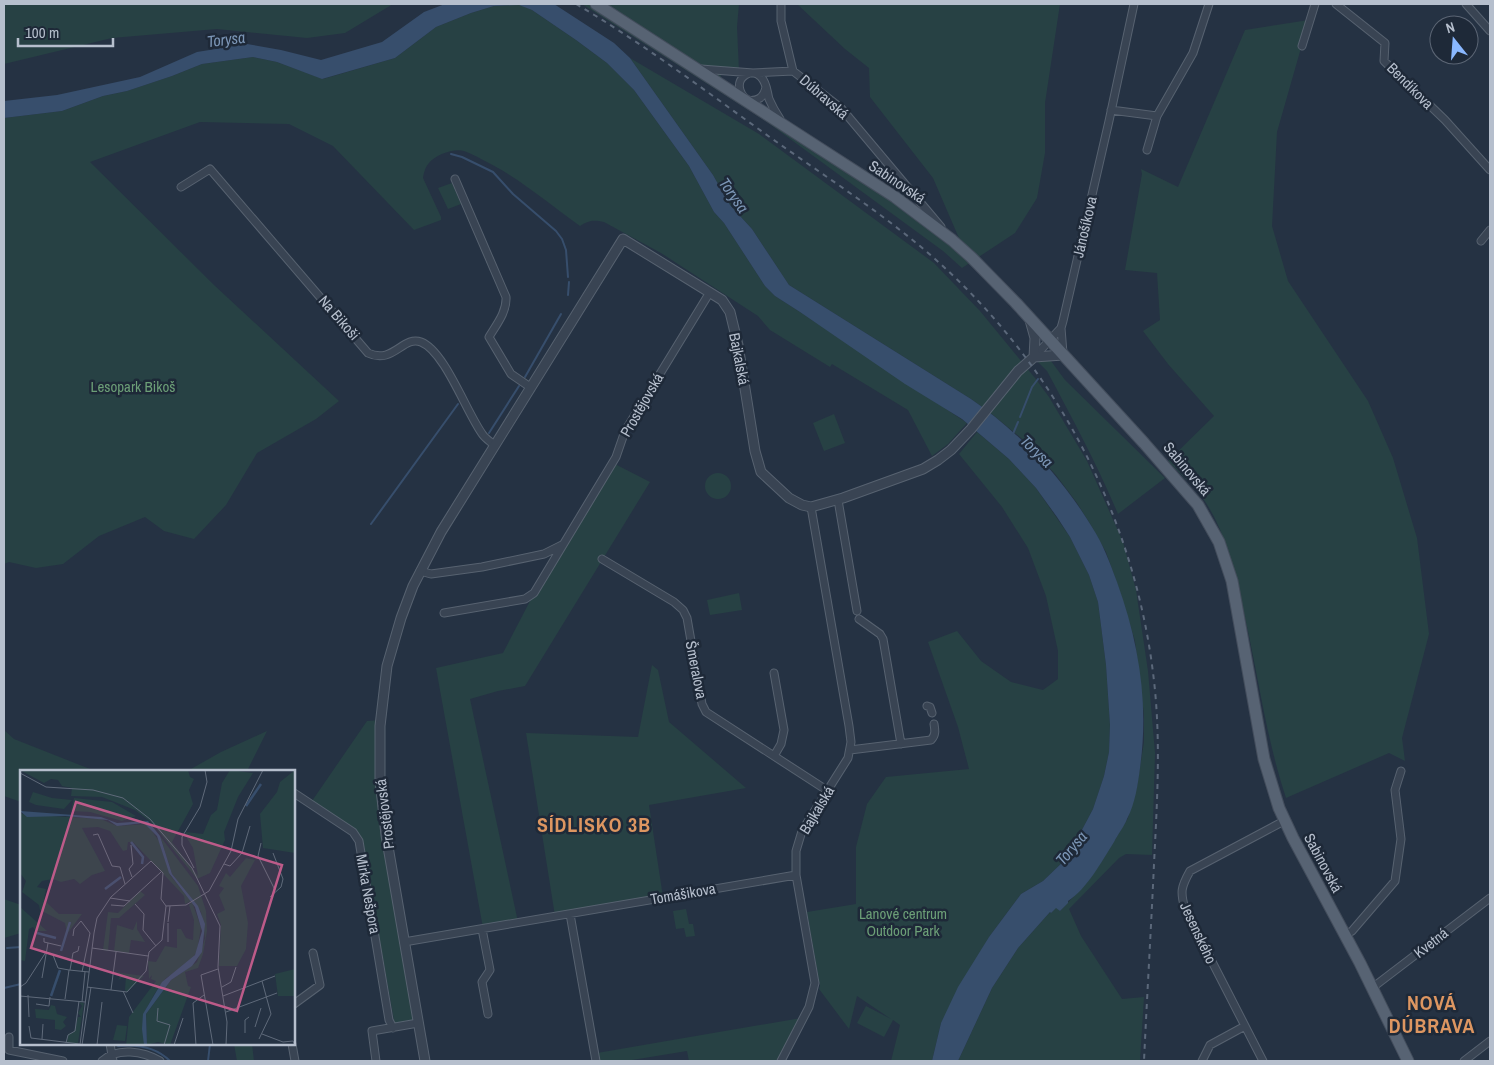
<svg xmlns="http://www.w3.org/2000/svg" width="1494" height="1065" font-family="'Archivo Narrow',sans-serif">
<style>
.green{fill:#274144}
.water{fill:#374e6c}
.lines{fill:none;stroke-linecap:round;stroke-linejoin:round}
.stream{stroke:#374e6c;stroke-width:2}
.minor-casing{stroke:#576270;stroke-width:9}
.tertiary-casing{stroke:#576270;stroke-width:11}
.primary-casing{stroke:#434d5c;stroke-width:13}
.minor{stroke:#394453;stroke-width:7}
.tertiary{stroke:#394453;stroke-width:9}
.primary{stroke:#576373;stroke-width:11}
.rail{stroke:#5b687a;stroke-width:2;stroke-dasharray:5 5;stroke-linecap:butt}
.labels{text-anchor:middle;stroke-width:5;stroke-linejoin:round;paint-order:stroke}
.street-label{font-size:15px;fill:#b6bfcd;stroke:#1e2938}
.park-label{font-size:15px;fill:#6c9f77;stroke:#1e2938}
.water-label{font-size:16px;font-style:italic;fill:#7c96b6;stroke:#1e2938}
.district-label{font-size:20px;font-weight:bold;letter-spacing:1px;fill:#dd9661;stroke:#1e2938}
.inset-river{fill:none;stroke:#374e6c;stroke-width:2.5}
.inset-road{fill:none;stroke:#5f6a7a;stroke-width:1}
.view{fill:#bd5b89;fill-opacity:0.15;stroke:#bd5b89;stroke-width:2.5}
.inset-edge{fill:none;stroke:#b6bfcd;stroke-width:2.5}
</style>
<rect width="100%" height="100%" fill="#253243"/>
<path class="green" d="M4,4H393L345,33L307,38L217,29L112,38L4,64Z
M518,4L532,10L576,40L607,63L634,90L689,166L714,212L724,223L765,286L775,296L800,312L967,423L948,444L932,456L908,410L832,364L830,367L770,330L758,316L661,253L604,222C594,220 589,220 580,226C548,203 517,176 481,159C476,156 470,153 464,151C454,148 435,155 429,163C425,168 424,172 423,178L441,217V220L414,230L333,146L289,124L200,122L90,162L214,285L339,401L316,419L257,453L226,505L194,539L164,531L145,517L99,536L63,564L36,568L9,562L4,564V118L62,111L103,96L127,91L172,76L202,64L253,57L277,62L323,79L395,58L436,27L471,13L494,6Z
M582,4H739L737,27L739,71H720L723,89L901,206L965,252L933,178L870,97L869,68L845,49L797,4H1060L1045,103V153L1037,198L1015,233L962,268L943,251L767,122Z
M1309,20L1277,132L1272,226L1288,281L1368,401L1393,458L1417,538L1429,634L1402,738L1405,761L1389,753L1286,798C1264,732 1257,663 1240,597C1232,563 1223,526 1202,497C1192,484 1179,473 1168,461L1214,416L1168,364L1143,331L1160,320L1157,273L1125,270L1142,174L1141,169L1178,187L1245,30Z
M630,58L759,134L934,263L980,311L1035,378L1049,397L1087,461L1123,542L1136,590L1148,671L1155,753L1152,855L1126,854L1119,858L1069,909L1081,936L1122,999L1144,997L1140,1061H958L992,988L1018,948L1050,912L1051,913L1056,907L1060,911L1089,880L1105,856L1128,818L1137,786L1144,742V715L1135,641L1120,592L1106,552L1092,527L1077,503L1056,475L1026,442L988,411L971,399L789,285L752,229L730,205L713,175Z
M452,183L461,204L448,209L438,188Z
M1036,360L1051,361L1065,380L1165,478L1118,514C1097,464 1072,418 1047,371Z
M834,414L845,443L824,451L813,423Z
M977,432L1009,459L1036,488L1070,537L1089,575L1098,602L1106,665L1110,725L1109,752L1104,776L1093,809L1067,858L1043,881L1021,894L989,937L941,1023L932,1061H891L900,1025L893,1020L884,1037L857,1023L866,1006L891,1019L857,996L849,1029L819,989L820,986L807,912L856,904V847L867,804L886,777L969,769L958,727L928,642L957,631L981,661L1011,682L1043,690L1058,679V651L1046,596L1028,548L1002,507L959,454Z
M611,462L650,482L525,686L498,691L470,699L518,922L483,928L436,668L503,653L530,601Z
M705 486a13 13 0 1 1 26 0a13 13 0 1 1-26 0Z
M739,593L742,610L710,615L707,600Z
M652,665L658,670L669,722L746,788L649,805L663,897L555,916L526,733L638,737Z
M382,720V742L377,794L406,941L419,1021L395,1026L362,840L312,801L367,721Z
M4,730L14,739L95,771H21V802L4,796Z
M267,731L247,771H175L191,769L221,752Z
M4,899L21,905V933L4,938Z
M686,909L689,924H693L695,936L686,937L684,928L676,929L673,911Z
M807,1017L783,1061H689L687,1051L626,1061H598L597,1053Z
M234,1044H252L254,1061H237Z"/>
<path class="water" d="M445,4H554L614,43L630,58L713,175L730,205L752,229L789,285L971,399C1020,433 1061,476 1092,527C1103,544 1110,563 1117,582C1139,643 1149,703 1140,768C1138,784 1135,804 1127,819C1124,827 1118,834 1114,842C1102,861 1087,889 1068,901V903L1060,911L1056,908L1051,913L1050,912L1018,948L992,988L958,1061H932L941,1023L958,987L989,937L1021,894L1043,881L1067,858L1093,809L1104,776L1109,752L1110,725L1106,665L1098,602L1089,575L1070,537L1057,517L1036,488L1009,459L962,419L905,384L800,312L775,296L765,286L724,223L714,212L689,166L634,90L607,63L576,40L532,10L519,5L494,6L471,13L436,27L395,58L322,79L277,62L253,57L202,64L172,76L127,91L103,96L62,111L4,118V101L57,95L140,77L197,52L247,44L281,50L321,60L382,42L424,12Z"/>
<g class="lines">
<path class="stream" d="M451,154L462,157L493,172L513,194L556,231L562,239L566,250L568,277
M568,295L569,282
M525,377L561,314
M1020,417L1032,387L1038,379
M489,433L519,386
M1013,434L1018,422
M371,524L458,404
M7,948L21,947
M4,988L21,984
M118,1046C137,1044 156,1047 170,1061
M208,1061L210,1044"/>
<defs>
<path id="minor" d="M781,4V21L793,71L841,108L941,227
M1336,4L1385,43L1384,61L1445,120L1490,170
M1466,4L1490,31
M1302,46L1315,4
M701,69L753,73L793,71
M766,87C764,98 757,102 746,100C744,97 741,94 740,90C736,77 752,67 761,77C767,83 767,92 769,99C772,106 776,113 780,119
M1111,110L1157,116L1193,53L1209,4
M1147,150L1157,116
M455,179L506,297C507,312 496,325 489,337L511,374L530,387
M181,187L210,169L368,353C393,365 403,335 421,342C445,351 467,414 483,435C486,439 491,442 494,445
M1481,241L1490,230
M1061,328L1063,353
M1034,357L1061,328L1063,321L1109,121L1134,4
M838,500L857,611
M602,559L674,602L683,610L687,618L702,704L706,712L828,791
M420,571L431,574L482,567L544,554L562,545
M444,613L525,599L534,593L616,457L625,431L710,292
M859,619L880,634L883,639L901,744
M774,673L784,730L781,744L774,756
M927,706L930,707L932,713
M850,750L931,740C936,735 935,730 934,724
M294,793L353,832L359,841L389,1020L393,1028
M570,914L596,1061
M482,929L490,970L482,982L488,1014
M1345,935L1352,931L1395,881L1401,839L1395,790L1401,771
M404,942L796,875
M1372,988L1490,898
M294,1004L320,985L313,953
M9,1037V1050L63,1061
M110,1044L113,1061
M292,1044L295,1061
M102,1061C117,1047 143,1051 160,1061
M376,1061L372,1031L418,1023
M781,1061L809,1007L815,983L796,875V851L802,831L848,758L851,742L849,726L811,507
M1202,1061L1210,1045L1245,1026
M1263,1061L1185,909C1180,892 1181,887 1190,871L1284,821
M1464,1061L1490,1041"/>
<path id="tertiary" d="M1030,320L1035,338L1034,357
M1034,357L1063,355
M425,1061L386,835L380,780V726L387,666L401,618L413,586L441,532L623,239L722,300L730,312L738,345L755,451L761,472L789,498L802,505L811,507L843,498L923,469L938,460L951,450L971,429L1018,371L1034,357"/>
<path id="primary" d="M596,4L895,197L952,240L971,257L1016,303L1144,443L1198,505L1219,542L1232,581L1264,759L1279,808L1293,838L1360,963L1408,1061"/>
</defs>
<use href="#minor" class="minor-casing"/>
<use href="#tertiary" class="tertiary-casing"/>
<use href="#primary" class="primary-casing"/>
<use href="#minor" class="minor"/>
<use href="#tertiary" class="tertiary"/>
<use href="#primary" class="primary"/>
<path class="rail" d="M576,4C644,44 707,92 771,138C826,177 884,214 935,259C1057,367 1136,519 1154,681C1161,742 1157,803 1154,864C1151,930 1147,996 1144,1061"/>
</g>
<g class="labels">
<g class="street-label">
<text transform="translate(1410 86) rotate(45)" y="5">Bendíkova</text>
<text transform="translate(824 97) rotate(41)" y="5">Dúbravská</text>
<text transform="translate(897 182) rotate(34)" y="5">Sabinovská</text>
<text transform="translate(1085 227) rotate(-77)" y="5">Jánošíkova</text>
<text transform="translate(339 318) rotate(49)" y="5">Na Bikoši</text>
<text transform="translate(739 359) rotate(79)" y="5">Bajkalská</text>
<text transform="translate(642 405) rotate(-60)" y="5">Prostějovská</text>
<text transform="translate(1187 469) rotate(50)" y="5">Sabinovská</text>
<text transform="translate(696 670) rotate(79)" y="5">Šmeralova</text>
<text transform="translate(817 810) rotate(-59)" y="5">Bajkalská</text>
<text transform="translate(385 814) rotate(-97)" y="5">Prostějovská</text>
<text transform="translate(1323 863) rotate(62)" y="5">Sabinovská</text>
<text transform="translate(368 894) rotate(80)" y="5">Mirka Nešpora</text>
<text transform="translate(683 894) rotate(-10)" y="5">Tomášikova</text>
<text transform="translate(1198 933) rotate(65)" y="5">Jesenského</text>
<text transform="translate(1431 943) rotate(-38)" y="5">Kvetná</text>
</g>
<g class="park-label">
<text x="133" y="392">Lesopark Bikoš</text>
<text x="903" y="919">Lanové centrum<tspan x="903" dy="17">Outdoor Park</tspan></text>
</g>
<g class="water-label">
<text transform="translate(226 39) rotate(-7)" y="6">Torysa</text>
<text transform="translate(734 195) rotate(55)" y="6">Torysa</text>
<text transform="translate(1037 451) rotate(44)" y="6">Torysa</text>
<text transform="translate(1071 848) rotate(-50)" y="6">Torysa</text>
</g>
<g class="district-label">
<text x="594" y="832">SÍDLISKO 3B</text>
<text x="1432" y="1010">NOVÁ<tspan x="1432" dy="23">DÚBRAVA</tspan></text>
</g>
</g>
<g transform="translate(20 770)">
<rect width="275" height="275" fill="#253243"/>
<path d="M0,0H168L170,7L174,9L169,20L173,34L152,72L178,106L173,78L165,65L166,62L183,64L191,45L197,40L202,13L210,0L233,3L218,27L204,62L205,70L190,103L177,109L131,52L115,40L82,27L51,26L52,18L42,16L38,10L31,9L24,13ZM275,0V83L243,78L240,44L257,22L260,12ZM13,22L32,28L52,30L44,39L16,35L9,32ZM54,28L92,32L116,46L102,51L70,42L51,41ZM0,44L81,49L97,56L127,54L139,71L150,105L171,131L165,134L164,126L113,72H108L107,80L103,81L90,61L78,57L62,58L85,101L72,105L60,114L54,109L41,112L33,109L22,111L17,117L26,119L24,130L39,144H62L47,164L45,153L20,140L19,135L2,122L6,111L0,103ZM140,66L178,116L186,141L187,161L183,184L178,198L165,202L168,216L171,217L150,275L138,272L127,275L126,244L151,210L177,192L185,168L181,142L152,104ZM226,88L235,90L221,116L228,153L226,179L217,196H199L201,155L197,144L205,140L199,125L204,118L199,116L206,103L210,107ZM120,121L125,125L99,148H91L88,181L83,180L88,142L98,143ZM172,132L181,157L177,182L167,195L146,208L135,223L125,241L124,275H106L109,247L136,211L131,209L132,205L129,209L128,191L136,192L145,176L157,178V159H161L166,168L173,170L174,150L169,135ZM0,137L27,161H16L13,157L9,159L5,191L0,190ZM117,151V159L125,172L111,170L109,183L94,181L97,155L113,160ZM275,199V226H258L255,204ZM94,202L124,206L107,222L105,220L106,206L98,210L100,207ZM59,232L64,233L58,273H47L48,264L54,262L58,247H61L58,243L62,236ZM31,235L35,236L37,244L47,247L43,252L46,256L41,260L35,259V250L16,248L15,239L29,240ZM97,255L107,256L105,271L93,270Z" fill="#274144"/>
<path d="M0,41L81,47L97,53L128,51L140,66L152,104L178,136L185,154L182,182L172,196L151,210L126,244L127,275H124L122,259L123,244L142,212L175,185L182,161L175,137L149,103L137,66L124,53L97,56L88,50L45,46L7,47Z" fill="#374e6c"/>
<path class="inset-river" d="M226,36L241,14M111,72L123,87L122,94M85,119L101,107M17,163L36,168M41,181L50,152M31,226L40,200"/>
<path class="inset-road" d="M0,3L26,17L73,20L103,28L130,49L172,98L200,156L198,197L207,252L206,275M73,65L78,64L92,96L100,97L105,114M241,73L238,86L255,120M111,75L113,94L109,99L112,107M204,94L210,96L222,83L230,56M174,98L162,75V67L180,37L187,12L185,0M250,127L261,117L263,109L253,83M90,128L110,131M115,134L124,144L123,160L136,176M91,135L104,136L141,102M146,136L166,135L189,121L211,81L218,49L243,0M148,152L150,136M148,153V172M53,166L54,159L61,151L70,163L62,202M24,168V172L41,176M72,178L128,186M50,200L53,183L58,181L59,176M22,208L28,173M0,217L6,213L26,182L33,185L38,198L49,200M202,217L211,212L216,197M91,220L96,182M103,221L113,243M8,225L9,247M0,226L65,232M203,226L255,206M45,229L49,200L69,202M62,232L65,202M16,234L29,236L30,227M138,238L137,251L150,255L144,275M206,242L257,223M9,256L11,268L60,274M235,257L241,238M225,263V250L229,247M242,264L263,272L273,271L275,275M22,269L23,254M239,269L251,244L242,211M46,273L48,265L55,261L59,231M60,275L74,163L77,148L91,127L131,91L143,103L141,129L146,136L142,170L129,182L126,201L107,222L67,217M62,275L71,217M77,275L82,232M154,275L163,248M176,275L173,233L184,225M193,275L181,205L198,199"/>
<path class="view" d="M56,32L262,95L217,241L11,178Z"/>
<rect width="275" height="275" class="inset-edge"/>
</g>
<rect width="1494" height="1065" fill="none" stroke="#b6bfcd" stroke-width="10"/>
<g transform="translate(1454 40) rotate(343)"><circle r="24" fill="#1e2938" stroke="#5b6574"/>
<path d="M0-4L9 19L0 12L-9 19Z" fill="#8ab8ff"/>
<text y="-8" font-size="14" font-weight="bold" text-anchor="middle" fill="#b6bfcd">N</text>
</g>
<path d="M18 38v8h95v-8" fill="none" stroke="#b6bfcd" stroke-width="2.5"/>
<text x="25" y="38" font-size="15" fill="#b6bfcd" stroke="#1e2938" stroke-width="4" paint-order="stroke">100 m</text>
</svg>
